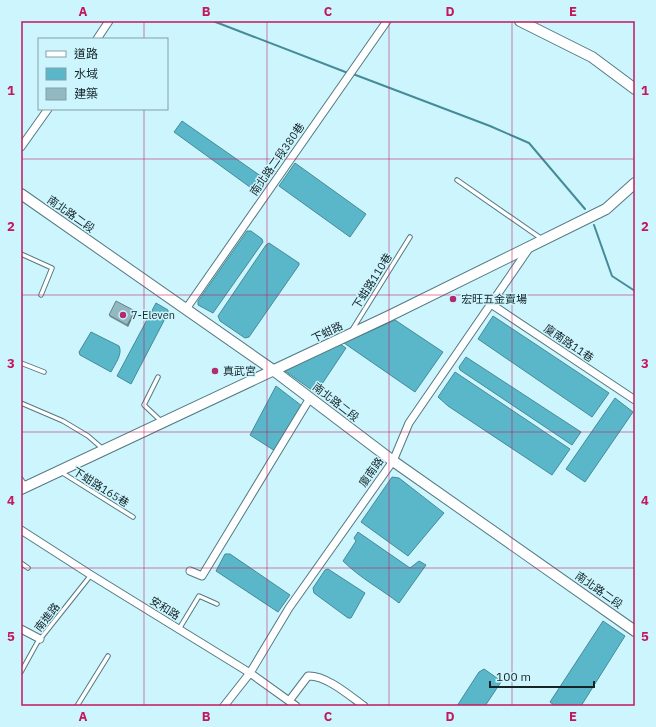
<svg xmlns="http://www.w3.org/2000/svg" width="656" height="727" font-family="'IBM Plex Sans','Noto Sans TC',sans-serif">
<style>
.water{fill:#5ab7c9;stroke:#458b98}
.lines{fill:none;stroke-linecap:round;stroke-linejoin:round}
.stream{stroke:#458b98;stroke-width:2}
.lane-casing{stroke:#557981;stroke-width:5.5}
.street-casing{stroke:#557981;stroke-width:9}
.secondary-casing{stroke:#557981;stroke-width:12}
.lane{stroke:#fff;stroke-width:3.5}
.street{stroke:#fff;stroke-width:7}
.secondary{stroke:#fff;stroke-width:10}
.wall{fill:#7e9ea5}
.shaded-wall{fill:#668186}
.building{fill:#92b8c0;stroke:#668186}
.grid{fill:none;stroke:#c2185b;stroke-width:1;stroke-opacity:0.55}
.poi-dot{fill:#b12b6f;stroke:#cdf5fe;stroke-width:1.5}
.labels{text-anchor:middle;stroke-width:3;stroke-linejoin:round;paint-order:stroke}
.street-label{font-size:11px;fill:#142427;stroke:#cdf5fe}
.poi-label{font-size:11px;fill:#142427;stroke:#cdf5fe;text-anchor:start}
.neatline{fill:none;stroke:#c2185b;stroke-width:1.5}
.grid-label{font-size:13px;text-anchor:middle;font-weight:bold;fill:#c2185b}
</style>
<rect width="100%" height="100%" fill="#cdf5fe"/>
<path class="water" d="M182,121L265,179C264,185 260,189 254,190L174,132Z
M295,163L366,214L350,237L279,186Z
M247,231H251L262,239L263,242L213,313L198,305V301Z
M269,243L299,263V265L249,337L245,338L220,321L218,316L266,245Z
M156,303L168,310V313L131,384L117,376Z
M493,316L609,393L592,417L478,339Z
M395,320L443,352L415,392L344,343Z
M91,332L119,346C123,354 115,364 111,372L80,355L79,352Z
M340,344L346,348L316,393L285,371Z
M466,357L581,432L572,445L460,370L459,367Z
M455,372L570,449L552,475L448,406L438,397Z
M276,386L302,406L275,451L250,435Z
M615,398L633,412L585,482L566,469Z
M392,477L399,478L444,513L408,556L361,522Z
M358,532L410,568L419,561L426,565L399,603C381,589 360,578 343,561L356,541L354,538Z
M225,554H230L290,595L278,612L216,571Z
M328,569L365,593L351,618H348L314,593L313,588L325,570Z
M603,621L625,636L581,706H555L550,702Z
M484,669L500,680L501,682L485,706H457L479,672Z"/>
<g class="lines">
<path class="stream" d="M213,21L348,73
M353,74L490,126L529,143L585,209
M594,225L612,276L635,291"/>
<defs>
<path id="lane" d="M457,180L542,239
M21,254L52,268L41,295
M352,330L410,237
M21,363L44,372
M158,377L144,405L161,421
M21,403L63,421L88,436L103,449
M61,472L133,517
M21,479L26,486
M21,563L28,568
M179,629L199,596L217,604
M21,672L37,643L91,575
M77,706L108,656"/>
<path id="street" d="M97,39L109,21
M21,147L48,109
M491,304L635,400
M186,309L387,21
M21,530L91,575L250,673L296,706
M190,571L202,576L310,398
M21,629L40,639
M289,701L308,676C326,675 350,696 364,706
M224,706L250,673L289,608L393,461L409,423L530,247"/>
<path id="secondary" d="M520,21L592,57L635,89
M21,194L273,370L393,461L635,631
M21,489L389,316L606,209L635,183"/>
</defs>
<use href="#lane" class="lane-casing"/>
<use href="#street" class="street-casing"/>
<use href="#secondary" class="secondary-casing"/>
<use href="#lane" class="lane"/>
<use href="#street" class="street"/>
<use href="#secondary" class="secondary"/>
</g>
<path class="wall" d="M135,312L128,327L110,317L109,315Z"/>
<path class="shaded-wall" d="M135,311V312L128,327L127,325Z"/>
<path class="building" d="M116,301L135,311L127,325L109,315Z"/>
<path class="grid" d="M144,21V39M267,21V706M389,21V706M512,21V706M144,109V706M21,159H635M21,295H635M21,432H635M21,568H635"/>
<g class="poi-dot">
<circle cx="453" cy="299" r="4"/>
<circle cx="123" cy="315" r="4"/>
<circle cx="215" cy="371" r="4"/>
</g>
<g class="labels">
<g class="street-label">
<text transform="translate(277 159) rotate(-55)" y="4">南北路二段380巷</text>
<text transform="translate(71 214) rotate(35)" y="4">南北路二段</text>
<text transform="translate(372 281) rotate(-58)" y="4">下蚶路110巷</text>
<text transform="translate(327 332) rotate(-26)" y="4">下蚶路</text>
<text transform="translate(569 343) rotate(34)" y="4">廈南路11巷</text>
<text transform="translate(336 402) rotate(38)" y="4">南北路二段</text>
<text transform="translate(371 472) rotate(-55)" y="4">廈南路</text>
<text transform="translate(101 487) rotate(32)" y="4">下蚶路165巷</text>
<text transform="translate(599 590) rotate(35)" y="4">南北路二段</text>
<text transform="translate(165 608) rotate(32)" y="4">安和路</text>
<text transform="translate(47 617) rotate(-52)" y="4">南進路</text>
</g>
<g class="poi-label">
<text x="461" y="303">宏旺五金賣場</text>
<text x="131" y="319">7-Eleven</text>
<text x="223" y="375">真武宮</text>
</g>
</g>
<rect width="656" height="727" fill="none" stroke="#cdf5fe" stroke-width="44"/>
<rect x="38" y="38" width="130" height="72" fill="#cdf5fe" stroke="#83a1a8"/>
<rect x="46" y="51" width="20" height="6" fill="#ffffff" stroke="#83a1a8"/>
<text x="74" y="58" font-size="12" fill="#142427">道路</text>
<rect x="46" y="68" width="20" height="12" fill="#5ab7c9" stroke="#83a1a8"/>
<text x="74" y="78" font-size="12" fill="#142427">水域</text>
<rect x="46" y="88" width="20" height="12" fill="#92b8c0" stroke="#83a1a8"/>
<text x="74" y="98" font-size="12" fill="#142427">建築</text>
<path d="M490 681v6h104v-6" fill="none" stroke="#142427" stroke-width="2"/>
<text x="496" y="681" font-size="12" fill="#142427" stroke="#cdf5fe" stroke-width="3" paint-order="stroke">100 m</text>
<rect x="22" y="22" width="612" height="683" class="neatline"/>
<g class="grid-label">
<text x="83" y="16">A</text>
<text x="206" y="16">B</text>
<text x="328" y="16">C</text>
<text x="450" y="16">D</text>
<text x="573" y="16">E</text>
<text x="11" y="95">1</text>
<text x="645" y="95">1</text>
<text x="11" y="231">2</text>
<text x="645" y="231">2</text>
<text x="11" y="368">3</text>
<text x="645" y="368">3</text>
<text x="11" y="505">4</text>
<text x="645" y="505">4</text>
<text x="11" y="641">5</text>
<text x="645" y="641">5</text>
<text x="83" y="721">A</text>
<text x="206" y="721">B</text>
<text x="328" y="721">C</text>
<text x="450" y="721">D</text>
<text x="573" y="721">E</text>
</g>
</svg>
